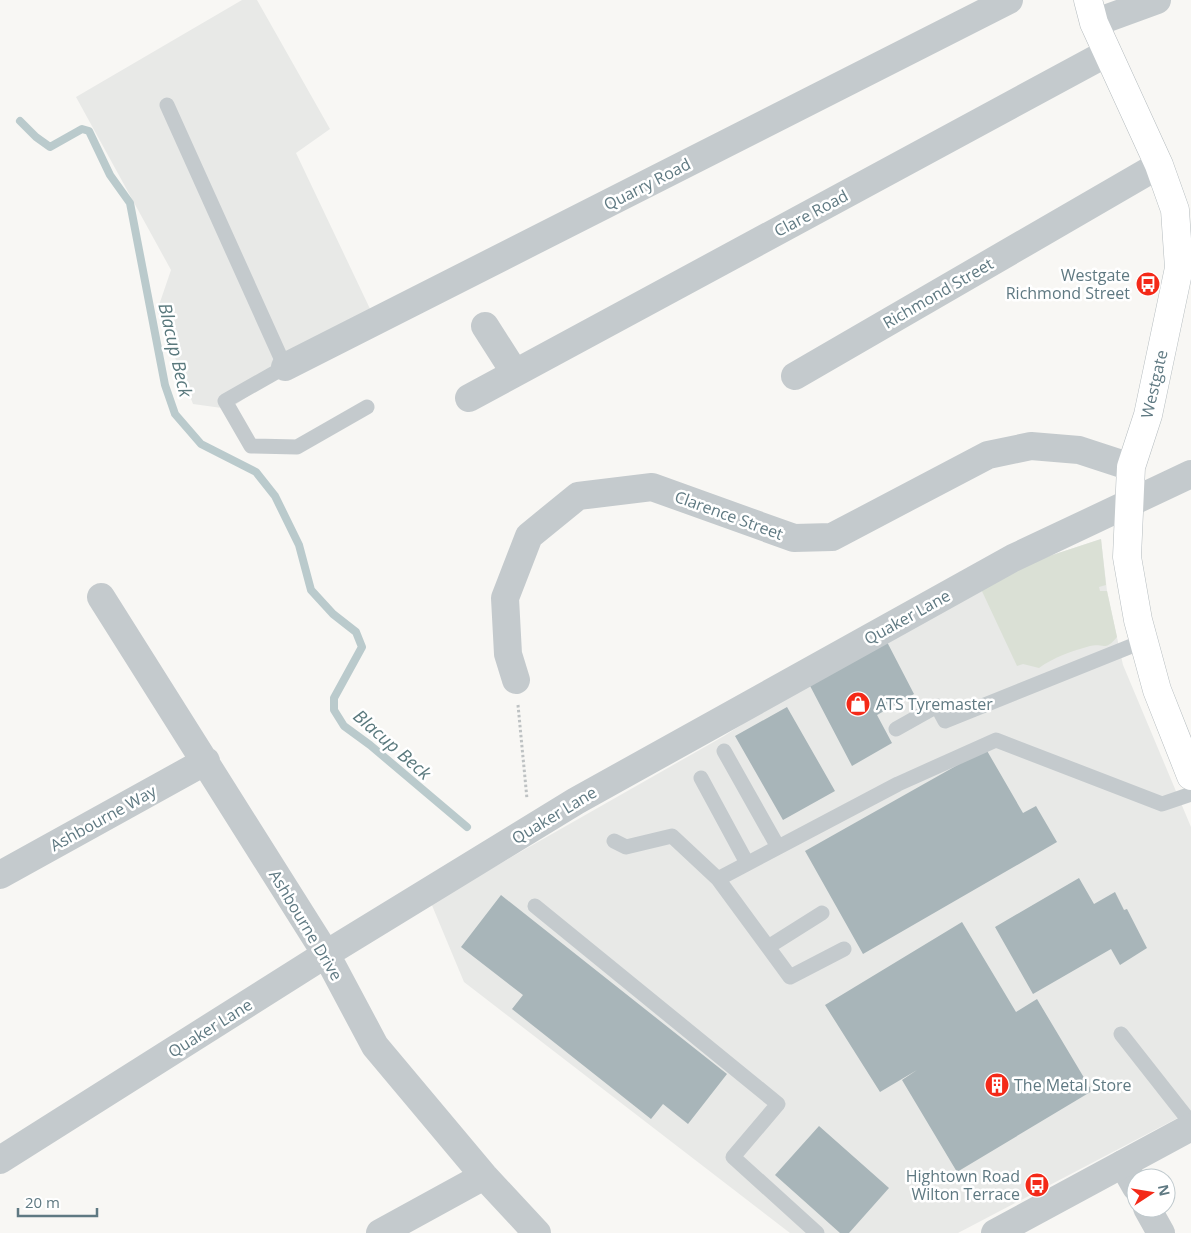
<svg xmlns="http://www.w3.org/2000/svg" width="1191" height="1233" font-family="'Open Sans',sans-serif">
<style>
.built{fill:#e8e9e7}
.green{fill:#dae0d5}
.lines{fill:none;stroke-linecap:round;stroke-linejoin:round}
.stream{stroke:#bacacc;stroke-width:8}
.building{fill:#a8b5b9}
.primary-casing{stroke:#b5bcbf;stroke-width:29}
.path{stroke:#bec2c3;stroke-width:3;stroke-dasharray:2.5 2.5;stroke-linecap:butt}
.service{stroke:#c4cacd;stroke-width:15}
.minor{stroke:#c4cacd;stroke-width:28}
.tertiary{stroke:#c4cacd;stroke-width:28}
.primary{stroke:#fff;stroke-width:28}
.labels{text-anchor:middle;stroke-width:5;stroke-linejoin:round;paint-order:stroke}
.street-label{font-size:16px;fill:#5f7982;stroke:#fff}
.poi-label{font-size:16px;fill:#5f7982;stroke:#fff;text-anchor:end}
.water-label{font-size:18px;font-style:italic;fill:#5a797d;stroke:#fff}
</style>
<rect width="100%" height="100%" fill="#f8f7f4"/>
<path class="built" d="M242,0H257L330,129L296,153L372,313L229,409L193,404L157,311L171,270L76,97Z
M1101,539L1107,591L1123,665L1191,827V1111L958,1233H790L464,982L431,903L724,736L808,682L1019,566Z"/>
<path class="green" d="M1101,539L1106,585L1099,587L1100,591H1107L1117,637C1105,652 1103,643 1090,646C1072,651 1054,657 1039,668L1023,664L1017,666L980,587L1019,566Z"/>
<g class="lines">
<path class="stream" d="M20,121L36,137L50,147L82,129L89,131L110,175L130,203L165,385L175,414L201,444L256,472L275,496L299,545L311,590L333,614L356,632L362,647L334,698V710L344,726L370,745L467,827"/>
</g>
<path class="building" d="M886,640L914,694L877,715L892,743L852,766L808,682Z
M787,707L835,791L783,820L735,736Z
M986,749L1023,813L1036,806L1057,842L863,954L805,851Z
M1079,878L1094,904L1115,892L1124,910L1127,909L1147,948L1120,965L1111,949L1033,994L995,927Z
M501,895L727,1074L688,1124L663,1104L651,1119L512,1009L523,995L461,947Z
M962,922L1016,1012L1037,999L1092,1091L957,1172L902,1080L917,1070L880,1092L825,1005Z
M819,1126L889,1188L849,1233H840L775,1175Z"/>
<g class="lines">
<defs>
<path id="primary" d="M1088,0L1094,23L1159,165L1175,210L1179,268L1148,415L1131,467L1127,557L1138,620L1157,690L1191,776"/>
</defs>
<use href="#primary" class="primary-casing"/>
<path class="path" d="M518,705L527,799"/>
<path class="service" d="M167,105L285,367L225,401L251,446L297,447L367,407
M896,729L937,706L945,721L1144,641
M724,751L778,847
M701,778L747,863
M614,841L626,847L672,836L718,879L898,784L996,740L1162,804L1191,794
M718,879L790,977L844,949
M535,906L778,1104L733,1157L817,1233
M768,947L822,913
M1121,1034L1191,1123"/>
<path class="minor" d="M1094,23L1157,0
M485,326L515,373
M285,367L1009,0
M795,376L1159,165
M469,398L1107,53
M101,597L326,954L375,1046L484,1176L537,1233
M516,680L508,654L505,598L529,536L578,496L652,487L794,538L832,537L988,455L1031,446L1079,450L1131,467
M0,875L206,761
M0,1160L326,954L576,801L1013,558L1191,474
M1123,1164L1136,1187
M1147,1208L1161,1233
M380,1233L484,1176"/>
<path class="tertiary" d="M995,1233L1191,1127"/>
<use href="#primary" class="primary"/>
</g>
<defs>
<symbol id="bus-disc" viewBox="-11 -11 22 22"><circle r="9.5" fill="#f42918" stroke="#fff"/><path d="M-5-6H5V4H4V6H2V4H-2V6H-4V4H-5ZM-3.5-4V0h7V-4ZM-3.5 1.2v1.5H-2V1.2ZM2 1.2v1.5H3.5V1.2Z" fill="#fff"/></symbol>
<symbol id="shop-disc" viewBox="-11 -11 22 22"><circle r="9.5" fill="#f42918" stroke="#fff"/><path d="M-5-2.5h2.3a2.7 3.5 0 0 1 5.4 0H5L5.5 6h-11ZM-1.5-2.5h3a1.5 2.3 0 0 0-3 0Z" fill="#fff"/></symbol>
<symbol id="building-disc" viewBox="-11 -11 22 22"><circle r="9.5" fill="#f42918" stroke="#fff"/><path d="M-4-6H4V6H1V3H-1V6H-4ZM-2.5-4.3h1.7v1.8h-1.7ZM.8-4.3h1.7v1.8H.8ZM-2.5-1h1.7V.8h-1.7ZM.8-1h1.7V.8H.8Z" fill="#fff"/></symbol>
</defs>
<g fill-rule="evenodd">
<use href="#bus-disc" x="1134" y="270" width="28" height="28"/>
<use href="#shop-disc" x="844" y="690" width="28" height="28"/>
<use href="#building-disc" x="983" y="1071" width="28" height="28"/>
<use href="#bus-disc" x="1023" y="1171" width="28" height="28"/>
</g>
<g class="labels">
<g class="street-label">
<text transform="translate(647 184) rotate(-27)" y="6">Quarry Road</text>
<text transform="translate(811 213) rotate(-28)" y="6">Clare Road</text>
<text transform="translate(938 293) rotate(-30)" y="6">Richmond Street</text>
<text transform="translate(1154 384) rotate(-77)" y="6">Westgate</text>
<text transform="translate(729 515) rotate(20)" y="6">Clarence Street</text>
<text transform="translate(907 617) rotate(-29)" y="6">Quaker Lane</text>
<text transform="translate(554 815) rotate(-31)" y="6">Quaker Lane</text>
<text transform="translate(103 818) rotate(-29)" y="6">Ashbourne Way</text>
<text transform="translate(306 925) rotate(59)" y="6">Ashbourne Drive</text>
<text transform="translate(210 1028) rotate(-32)" y="6">Quaker Lane</text>
</g>
<g class="poi-label">
<text x="1130" y="281">Westgate<tspan x="1130" dy="18">Richmond Street</tspan></text>
<text x="876" y="710" text-anchor="start">ATS Tyremaster</text>
<text x="1014" y="1091" text-anchor="start">The Metal Store</text>
<text x="1020" y="1182">Hightown Road<tspan x="1020" dy="18">Wilton Terrace</tspan></text>
</g>
<g class="water-label">
<text transform="translate(175 350) rotate(77)" y="6">Blacup Beck</text>
<text transform="translate(392 745) rotate(41)" y="6">Blacup Beck</text>
</g>
</g>
<g transform="translate(1151 1193) rotate(78)"><circle r="24" fill="#ffffff" stroke="#bfc9cd"/>
<path d="M0-4L9 19L0 12L-9 19Z" fill="#f42918"/>
<text y="-8" font-size="14" font-weight="bold" text-anchor="middle" fill="#5f7982">N</text>
</g>
<path d="M18 1208v8h79v-8" fill="none" stroke="#5f7982" stroke-width="2.5"/>
<text x="25" y="1208" font-size="15" fill="#5f7982" stroke="#ffffff" stroke-width="4" paint-order="stroke">20 m</text>
</svg>
